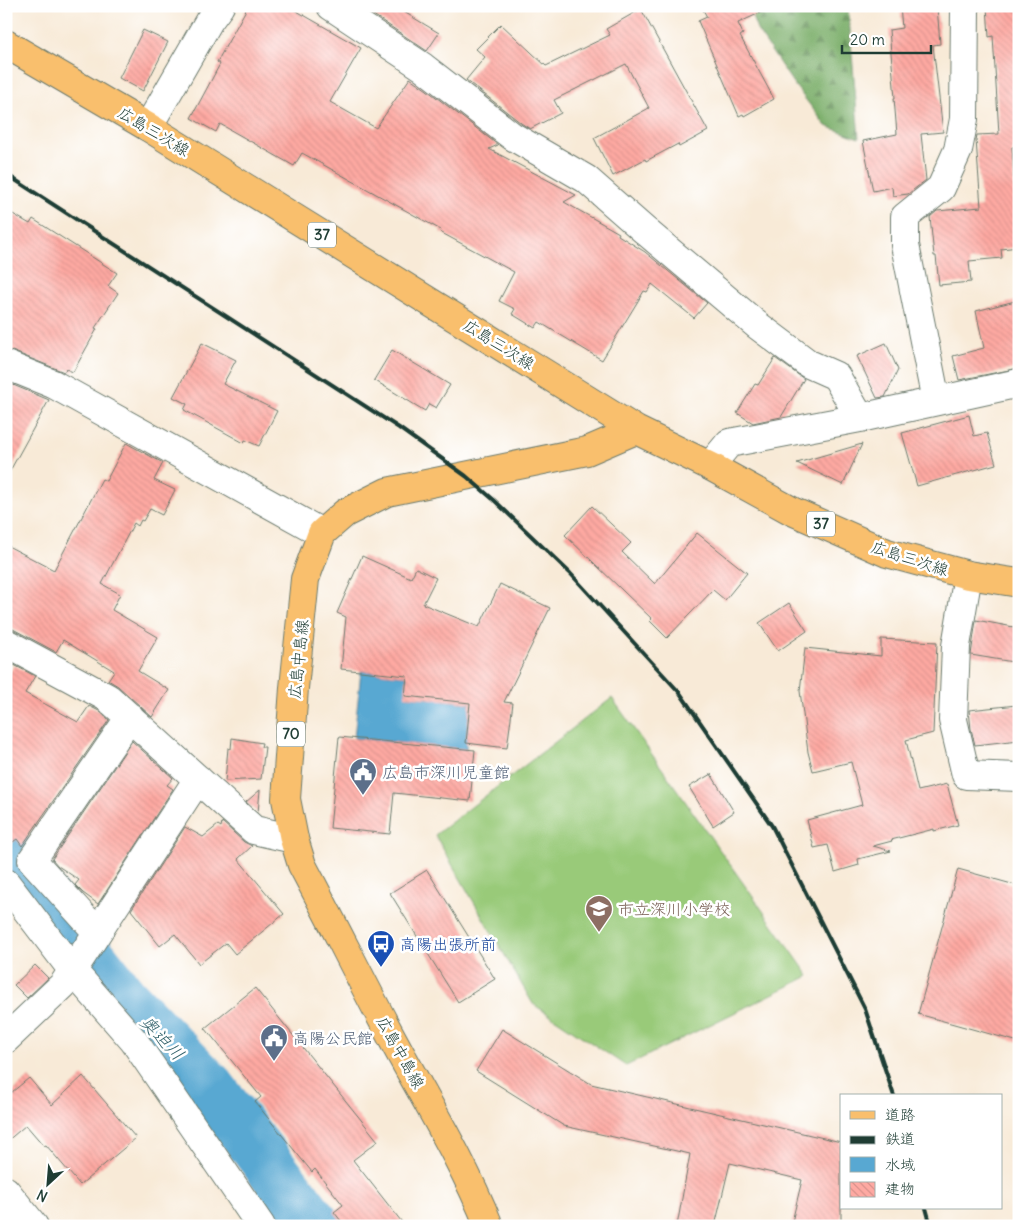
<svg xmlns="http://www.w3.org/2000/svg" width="1025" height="1232" font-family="Delius,'Klee One',sans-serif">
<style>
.forest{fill:url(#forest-firs);stroke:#4c764e}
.pitch{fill:#99ca79;stroke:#5c8456}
.water{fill:#58a8d2;stroke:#3c7283}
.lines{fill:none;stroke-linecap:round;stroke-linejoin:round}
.river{stroke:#58a8d2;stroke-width:52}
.building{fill:url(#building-back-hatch)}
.minor-casing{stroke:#6b7a6d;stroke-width:30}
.major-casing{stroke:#6b7a6d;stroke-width:30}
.minor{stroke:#fff;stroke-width:28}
.major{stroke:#f9bf6d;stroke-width:28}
.rail{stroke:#1f3d34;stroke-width:4}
.labels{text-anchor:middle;stroke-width:5;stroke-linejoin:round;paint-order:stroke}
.shield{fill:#fff;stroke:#627771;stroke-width:1}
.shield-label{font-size:15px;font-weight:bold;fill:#1f3d34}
.street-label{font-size:16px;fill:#1f3d34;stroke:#fff}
.service-label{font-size:16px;fill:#4e5e75;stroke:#fff;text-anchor:start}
.education-label{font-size:16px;fill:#785e54;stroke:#fff;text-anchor:start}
.transit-label{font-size:16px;fill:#164399;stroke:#fff;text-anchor:start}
.water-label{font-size:18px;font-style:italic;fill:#33626b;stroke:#fff}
</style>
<defs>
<pattern id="forest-firs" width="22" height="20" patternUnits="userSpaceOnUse" patternTransform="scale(1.25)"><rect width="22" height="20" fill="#7aae69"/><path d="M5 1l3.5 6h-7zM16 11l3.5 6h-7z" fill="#638f57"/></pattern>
<pattern id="building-back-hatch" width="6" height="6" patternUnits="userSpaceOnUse" patternTransform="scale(1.25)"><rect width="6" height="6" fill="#fea9a2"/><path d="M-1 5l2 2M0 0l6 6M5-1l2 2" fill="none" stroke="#d9928c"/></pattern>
</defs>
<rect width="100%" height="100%" fill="#fff"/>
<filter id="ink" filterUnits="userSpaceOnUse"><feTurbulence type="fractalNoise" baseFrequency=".02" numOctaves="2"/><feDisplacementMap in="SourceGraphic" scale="10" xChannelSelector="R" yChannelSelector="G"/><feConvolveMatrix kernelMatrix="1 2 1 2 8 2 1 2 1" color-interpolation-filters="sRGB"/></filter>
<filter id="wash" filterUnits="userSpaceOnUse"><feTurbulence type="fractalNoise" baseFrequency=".0096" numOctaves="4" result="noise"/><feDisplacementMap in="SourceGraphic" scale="20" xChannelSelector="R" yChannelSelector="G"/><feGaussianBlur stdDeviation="1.12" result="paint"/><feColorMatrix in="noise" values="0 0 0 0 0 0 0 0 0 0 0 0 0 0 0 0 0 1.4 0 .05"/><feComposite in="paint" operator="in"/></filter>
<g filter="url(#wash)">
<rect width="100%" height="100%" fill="#f8ead7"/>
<path class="forest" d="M748,6H848L859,138L826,126L793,83L757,30Z"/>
<path class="pitch" d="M612,698L809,976L626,1066L533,1004L435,835Z"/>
<path class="water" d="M361,671L407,676L406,696L470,703L466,750L354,738Z"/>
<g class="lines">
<path class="river" d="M6,851L122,997L210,1088L316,1226"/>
</g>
<g id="blocks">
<path class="building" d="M248,6H288L361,48L330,102L376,128L410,78L427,90L498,145L489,149L576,195L564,202L619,233L618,235L645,252L707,303L694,318L652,284L647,292L644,291L602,360L539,322L535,328L512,314L515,309L499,301L514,272L440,232L441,230L302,153L294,166L220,124L216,132L191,118L220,64L217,62Z
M360,6H394L439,33L427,51Z
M701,6H775L738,23L743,34L740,36L774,99L744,116L743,114L739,116L698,21L707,17Z
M900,6H937L940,44L933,45L943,132L921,134L926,180L908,194L893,196L892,187L873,191L863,141L897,134L894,98H895L889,30L902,28Z
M987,6H1019V147H1012L1016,205H1019V247L1001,249L1002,258L969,261L971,282L939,285L936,256H934L930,217L937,211L981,207L976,140L977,135L999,134L993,36L989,37Z
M641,9L708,131L679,147L678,144L646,161L645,159L613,176L594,138L649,108L626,64L554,100L561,113L530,129L521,123L466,80L485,57L476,49L501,24L546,66L610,35L606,29Z
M143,30L168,42L143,91L119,78Z
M6,210L30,224L33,219L117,273L108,286L118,293L95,328L97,329L73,372L66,369L64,372L12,351L6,350Z
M1019,300V368L959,380L953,356L984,348L976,311Z
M202,343L236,360L223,384L277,411L259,446L245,440L244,443L184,410L187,404L173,397Z
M886,343L898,370L885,397L877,398L857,356Z
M392,350L450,385L436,408L429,404L425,411L374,380Z
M775,358L804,379L781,417L753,423L737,413L755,384L758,385Z
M6,382L49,400L6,478Z
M969,415L974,436L987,433L996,464L917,486L902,433Z
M126,443L163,463L154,480L175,490L162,515L150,509L143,521L141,520L138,526L134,523L102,584L120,594L112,610L158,637L138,671L169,690L152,717L118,686L108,680L114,671L63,640L56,652L13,629L6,627V545L54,570L102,479L106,481Z
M862,444L843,485L797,463Z
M592,506L631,543L622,552L655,584L697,533L747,573L725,600L713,590L667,638L650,621L652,619L565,535Z
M362,556L411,578L416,568L436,578L423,604L479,627L500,584L550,608L504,702L513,703L507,748L466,743L470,703L405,696L407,676L341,669L346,617L337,613Z
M789,603L807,631L778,651L759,623Z
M976,620L1019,628V663L971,655Z
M881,639L937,642L933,733L906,740L918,791L947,784L958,825L934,831V829L891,840L892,841L873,846L891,851L858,859L859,865L835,872L828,845L814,848L807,820L862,805L851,762L813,771L808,752L800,691L805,648L881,656Z
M14,665L35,676L25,693L78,722L89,706L99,711L109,720L22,846L17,839L6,847V679Z
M1017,705L1019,718V740L975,745L971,729L969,710Z
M339,737L475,750L470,801L394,793L390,834L330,828Z
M232,738L262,743L261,747H265L261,779L225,781L228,748L231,749Z
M132,741L173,778L167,785L173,789L98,904L83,893L75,885L79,880L58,866L52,859Z
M711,774L734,812L713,826L689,787Z
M260,790L258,813L246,802Z
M222,822L244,842L252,846L238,859L284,914L235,954L226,943L199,964L175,934L160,946L131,910L185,827L203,837L218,825L221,827Z
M958,869L1019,886V1042L918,1014Z
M427,870L495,979L458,1002L390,893Z
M35,965L48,978L27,998L14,985Z
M255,988L378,1141L353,1160L405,1226H345L334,1212L343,1205L315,1169L312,1172L255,1102L261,1097L205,1028Z
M502,1029L591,1084L841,1142V1226H791L802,1180L730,1163L715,1226H677L690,1154L564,1126L476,1071Z
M83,1076L136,1138L80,1185L46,1145L44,1146L26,1125L6,1142V1097L29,1078L52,1105Z"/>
</g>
</g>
<g filter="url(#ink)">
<use href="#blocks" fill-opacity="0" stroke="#6b7a6d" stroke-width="1"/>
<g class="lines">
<defs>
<path id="minor" d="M331,6L423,67L512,136L586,179L643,229L757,325L809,364L836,376L860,418
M148,127L209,21L220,6
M6,365L53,384L322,533
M936,401L905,245V217L941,188L958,150L964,119L965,6
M710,466L729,443L860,418L1019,383
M968,575L956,646L953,720L966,775L1019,777
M6,643L108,698L254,830L294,839
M6,883L73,971L134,1041L261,1226
M97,932L32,860L130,717
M6,1039L63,985L198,779
M6,1191L34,1226"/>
<path id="major" d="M6,44L148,127L636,430L710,466L792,511L887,553L968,575L1019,583
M489,1226C463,1161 426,1101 393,1040C362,982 333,923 302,865L294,839L286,799L294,688L305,579L322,533L345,513L387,492L587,451L636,430"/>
</defs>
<use href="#minor" class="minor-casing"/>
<use href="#major" class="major-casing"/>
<use href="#minor" class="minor"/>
<use href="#major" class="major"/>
<path class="rail" d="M6,174L399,428L466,476L494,500L570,573L680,693L772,826L865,1009L894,1096
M926,1208L931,1226"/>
</g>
</g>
<defs>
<symbol id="civic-pin" viewBox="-11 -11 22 30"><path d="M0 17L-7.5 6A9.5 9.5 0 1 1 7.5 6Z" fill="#5c6f8a" stroke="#fff"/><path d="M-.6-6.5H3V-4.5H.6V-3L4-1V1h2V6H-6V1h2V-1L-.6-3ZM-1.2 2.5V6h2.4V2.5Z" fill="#fff"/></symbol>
<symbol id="school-pin" viewBox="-11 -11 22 30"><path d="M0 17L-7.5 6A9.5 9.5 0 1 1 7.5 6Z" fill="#8d6e63" stroke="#fff"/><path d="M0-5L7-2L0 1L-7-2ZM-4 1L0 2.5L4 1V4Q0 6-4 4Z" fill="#fff"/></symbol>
<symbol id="bus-pin" viewBox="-11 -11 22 30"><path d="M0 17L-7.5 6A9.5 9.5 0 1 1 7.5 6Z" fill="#1a4fb4" stroke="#fff"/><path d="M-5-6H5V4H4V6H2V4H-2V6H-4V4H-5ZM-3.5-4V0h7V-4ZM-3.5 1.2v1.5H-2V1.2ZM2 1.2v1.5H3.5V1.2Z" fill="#fff"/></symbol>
</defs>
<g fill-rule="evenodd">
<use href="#civic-pin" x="347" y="756" width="32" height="43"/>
<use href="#school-pin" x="583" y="893" width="32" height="43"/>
<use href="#bus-pin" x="365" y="928" width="32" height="43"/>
<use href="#civic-pin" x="258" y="1022" width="32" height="43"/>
</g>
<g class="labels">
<g class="shield">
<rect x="308" y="222.5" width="28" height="25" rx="4"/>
<rect x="807" y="511.5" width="28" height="25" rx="4"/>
<rect x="277" y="721.5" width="28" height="25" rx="4"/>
</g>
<g class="shield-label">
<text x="322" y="240">37</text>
<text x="821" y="529">37</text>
<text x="291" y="739">70</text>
</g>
<g class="street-label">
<text transform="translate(154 131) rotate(31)" y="6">広島三次線</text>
<text transform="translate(499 344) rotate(32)" y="6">広島三次線</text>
<text transform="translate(910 558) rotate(18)" y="6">広島三次線</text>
<text transform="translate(298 659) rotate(-84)" y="6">広島中島線</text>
<text transform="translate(401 1052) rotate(61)" y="6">広島中島線</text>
</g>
<g class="service-label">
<text x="382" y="778">広島市深川児童館</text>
<text x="293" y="1044">高陽公民館</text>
</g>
<g class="education-label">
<text x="618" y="915">市立深川小学校</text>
</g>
<g class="transit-label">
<text x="400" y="950">高陽出張所前</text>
</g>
<g class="water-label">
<text transform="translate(162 1038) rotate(46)" y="6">奥迫川</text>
</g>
</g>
<rect width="1025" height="1232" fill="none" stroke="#fff" stroke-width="25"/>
<rect x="840" y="1094" width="162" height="115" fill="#ffffff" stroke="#a5b1ae"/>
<rect x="850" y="1111" width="25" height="8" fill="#f9bf6d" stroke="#a5b1ae"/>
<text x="885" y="1120" font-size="15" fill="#1f3d34">道路</text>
<rect x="850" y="1136" width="25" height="8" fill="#1f3d34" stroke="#a5b1ae"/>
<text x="885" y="1144" font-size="15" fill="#1f3d34">鉄道</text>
<rect x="850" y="1157" width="25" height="15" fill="#58a8d2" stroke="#a5b1ae"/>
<text x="885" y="1170" font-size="15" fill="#1f3d34">水域</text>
<rect x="850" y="1182" width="25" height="15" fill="url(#building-back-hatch)" stroke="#a5b1ae"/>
<text x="885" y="1194" font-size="15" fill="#1f3d34">建物</text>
<g transform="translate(48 1184) rotate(206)" stroke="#ffffff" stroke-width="4" paint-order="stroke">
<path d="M0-4L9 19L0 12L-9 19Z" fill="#1f3d34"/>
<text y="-8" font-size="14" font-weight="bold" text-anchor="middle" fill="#1f3d34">N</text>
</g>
<path d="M842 45v8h89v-8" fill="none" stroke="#1f3d34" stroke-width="2.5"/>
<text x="850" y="45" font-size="15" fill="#1f3d34" stroke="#ffffff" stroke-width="4" paint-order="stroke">20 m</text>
</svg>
